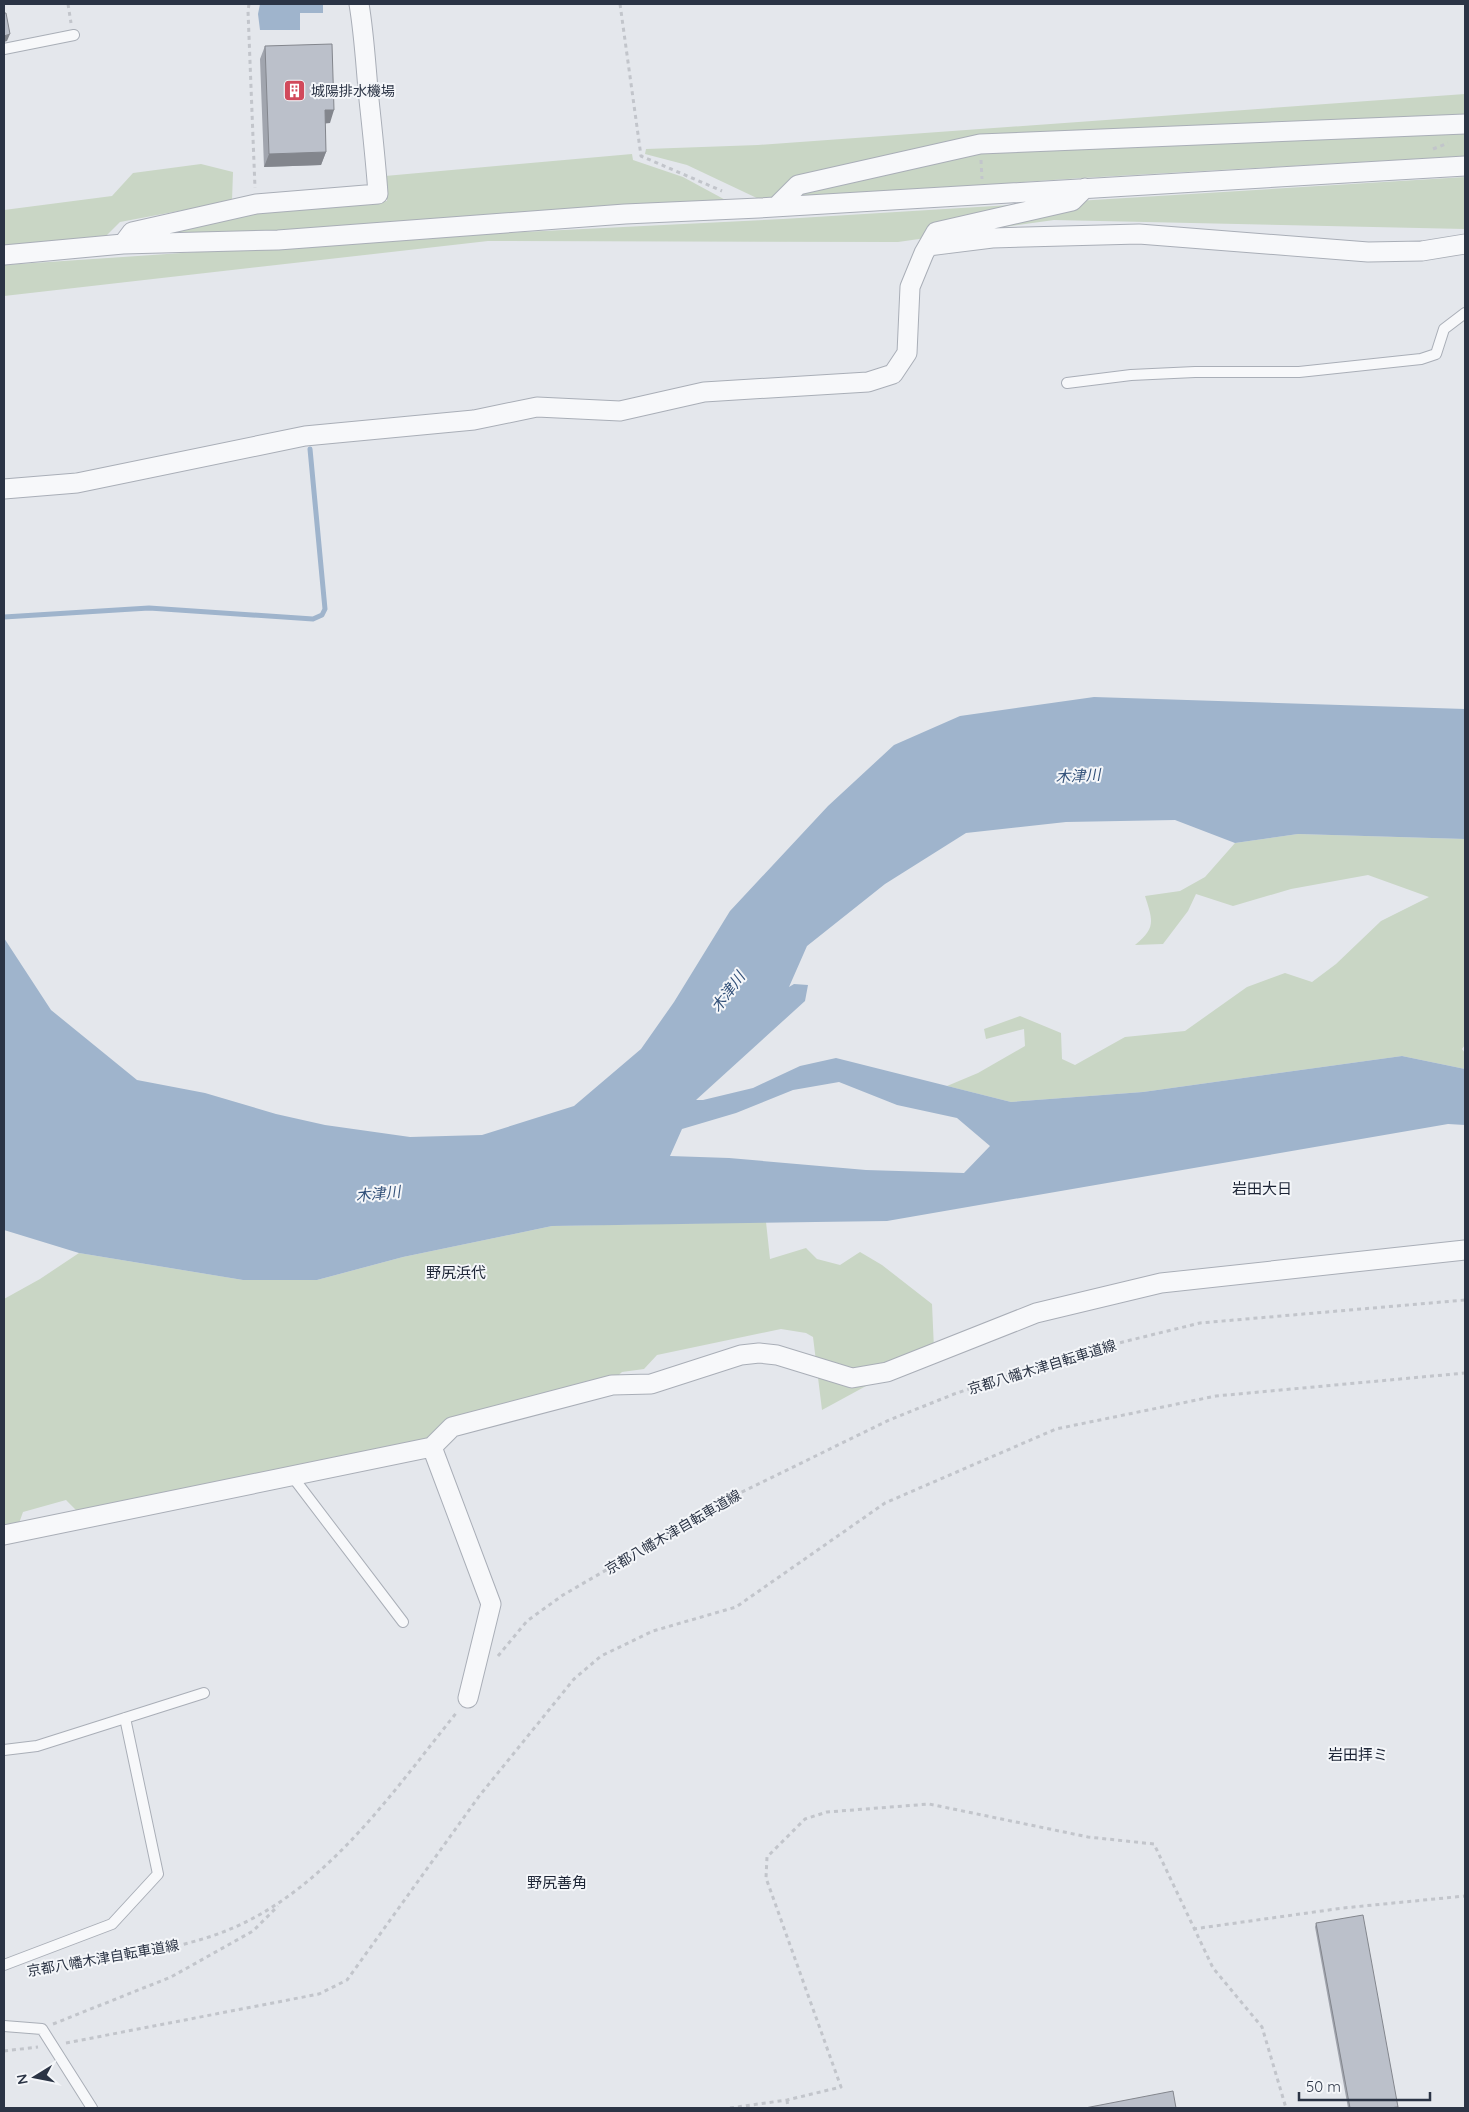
<svg xmlns="http://www.w3.org/2000/svg" width="1469" height="2112" font-family="Quicksand,'Noto Sans JP',sans-serif">
<style>
.green{fill:#c9d6c5}
.water{fill:#9fb4cc;fill-rule:evenodd}
.lines{fill:none;stroke-linecap:round;stroke-linejoin:round}
.stream{stroke:#9fb4cc;stroke-width:5}
.lane-casing{stroke:#a9aeb7;stroke-width:12}
.street-casing{stroke:#a9aeb7;stroke-width:21}
.path{stroke:#c2c5cb;stroke-width:3;stroke-dasharray:4 4;stroke-linecap:butt}
.lane{stroke:#f7f8fa;stroke-width:10}
.street{stroke:#f7f8fa;stroke-width:19}
.wall{fill:#a1a5ae}
.shaded-wall{fill:#83868d}
.building{fill:#bbc0ca;stroke:#83868d}
.labels{text-anchor:middle;stroke-width:4;stroke-linejoin:round;paint-order:stroke}
.poi-label{font-size:14px;fill:#2b3445;stroke:#f4f6f9;text-anchor:start}
.street-label{font-size:14px;fill:#2b3445;stroke:#f4f6f9}
.water-label{font-size:15px;font-style:italic;fill:#34527a;stroke:#f4f6f9}
.neighbourhood-label{font-size:15px;fill:#1d2536;stroke:#f4f6f9}
</style>
<rect width="100%" height="100%" fill="#e4e7ec"/>
<path class="green" d="M1465,94V156L1082,178L761,200L687,165L645,154L646,149L758,145Z
M632,154L633,160L683,177L731,203L145,238L262,211L387,201L385,176Z
M201,164L233,172L232,201L120,222L103,239L4,249V210L112,196L133,173Z
M1465,177V229L1054,220L898,242L488,241L4,296V265L405,238L783,219Z
M1298,834L1465,839V1045L1462,1049L1465,1053V1069L1402,1056L1143,1092L1011,1102L947,1086L978,1073L1025,1046L1024,1029L986,1039L984,1029L1020,1016L1061,1033L1062,1059L1075,1065L1125,1037L1185,1031L1247,987L1285,973L1312,982L1336,964L1381,921L1429,897L1368,875L1291,889L1233,906L1196,894L1188,911L1163,944L1135,945C1156,928 1153,921 1145,896L1180,891L1205,877L1235,843Z
M766,1222L770,1259L806,1248L817,1259L840,1265L860,1252L882,1265L932,1304L934,1349L822,1410L813,1337L806,1333L781,1329L657,1355L644,1369L622,1372L597,1394L438,1441L79,1513L66,1500L23,1512L18,1526L4,1529V1299L40,1279L79,1253L243,1280H317L403,1257L552,1226Z"/>
<path class="water" d="M260,4H323V13H300V30H260L258,14Z
M1094,697L1465,709V839L1298,834L1235,843L1175,820L1066,822L966,833L885,884L807,946L789,987L794,984L808,985L805,1001L696,1100H703L753,1088L800,1066L836,1058L1011,1102L1143,1092L1402,1056L1465,1069V1125L1448,1124L887,1221L552,1226L403,1257L317,1280H243L79,1253L4,1230V938L51,1010L137,1080L205,1093L276,1114L325,1125L410,1137L482,1135L574,1106L641,1049L674,1002L730,911L828,806L894,745L960,716ZM839,1082L897,1105L957,1118L990,1146L964,1173L866,1170L729,1158L670,1156L682,1129L736,1113L793,1090Z"/>
<g class="lines">
<path class="stream" d="M4,617L149,608L313,619L322,615L325,609L310,449"/>
<defs>
<path id="lane" d="M4,49L74,35
M1067,383L1131,375L1195,372H1299L1421,359L1436,354L1444,329L1465,313
M292,1476L403,1622
M4,1750L37,1746L204,1693
M4,1965L112,1924L158,1874L125,1718
M4,2026L42,2029L92,2108"/>
<path id="street" d="M776,207L798,185L980,144L1465,124
M123,244L132,232L256,204L378,194C376,165 373,137 370,109C366,74 365,39 359,4
M928,246L992,238L1139,234L1368,252L1422,251L1465,244
M4,255L123,244L278,240L625,214L759,208L1465,166
M4,489L77,483L305,436L474,420L537,407L620,411L704,392L868,382L893,374L907,353L910,287L924,253L936,232L1072,201L1085,188
M432,1447L491,1604L468,1698
M4,1535L432,1447L452,1427L612,1385L651,1384L741,1355L759,1353L777,1355L852,1378L887,1372L1036,1313L1161,1283L1465,1250"/>
</defs>
<use href="#lane" class="lane-casing"/>
<use href="#street" class="street-casing"/>
<path class="path" d="M68,4L71,23
M249,4L248,11L255,188
M620,4L641,156L722,191
M1433,149L1448,143
M981,160L982,179
M498,1656L527,1621L563,1595L736,1495L887,1421L954,1394L1070,1355L1200,1323L1465,1300
M1193,1929L1343,1908L1465,1896
M34,1970C93,1961 152,1955 209,1937C318,1902 388,1798 457,1712
M53,2024L171,1977L253,1931L278,1906
M66,2043L319,1994L347,1980L480,1795L574,1679L601,1656L653,1631L736,1607L885,1503L1056,1429L1216,1396L1465,1373
M4,2051L38,2047
M787,2100L788,2108
M730,2108L787,2100L841,2087L766,1878L767,1857L805,1819L827,1812L929,1804L1088,1837L1154,1844L1213,1968L1262,2027L1286,2108"/>
<use href="#lane" class="lane"/>
<use href="#street" class="street"/>
</g>
<path class="wall" d="M265,46L330,123H325L326,152L321,165L264,167L260,59Z
M1316,1923L1397,2108H1348L1315,1927Z"/>
<path class="shaded-wall" d="M10,34L7,41L4,42V36Z
M325,110H334L330,123L320,124Z
M326,152L321,165L264,167L269,154Z"/>
<path class="building" d="M4,13H6L10,34L4,36Z
M332,44L334,110H325L326,152L269,154L265,46Z
M1363,1915L1398,2107L1389,2108H1350L1316,1923Z
M1173,2091L1176,2108H1085Z"/>
<defs>
<symbol id="building-square" viewBox="-11 -11 22 22"><rect x="-9" y="-9" width="18" height="18" rx="4" fill="#d1495b" stroke="#f4f6f9"/><path d="M-4-6H4V6H1V3H-1V6H-4ZM-2.5-4.3h1.7v1.8h-1.7ZM.8-4.3h1.7v1.8H.8ZM-2.5-1h1.7V.8h-1.7ZM.8-1h1.7V.8H.8Z" fill="#fff"/></symbol>
</defs>
<g fill-rule="evenodd">
<use href="#building-square" x="282" y="78" width="25" height="25"/>
</g>
<g class="labels">
<g class="poi-label">
<text x="311" y="96">城陽排水機場</text>
</g>
<g class="street-label">
<text transform="translate(1042 1367) rotate(-17)" y="5">京都八幡木津自転車道線</text>
<text transform="translate(673 1532) rotate(-30)" y="5">京都八幡木津自転車道線</text>
<text transform="translate(103 1958) rotate(-10)" y="5">京都八幡木津自転車道線</text>
</g>
<g class="water-label">
<text transform="translate(1078 776) rotate(-3)" y="5">木津川</text>
<text transform="translate(728 992) rotate(-53)" y="5">木津川</text>
<text transform="translate(378 1194) rotate(-6)" y="5">木津川</text>
</g>
<g class="neighbourhood-label">
<text x="1262" y="1194">岩田大日</text>
<text x="456" y="1278">野尻浜代</text>
<text x="1358" y="1760">岩田拝ミ</text>
<text x="557" y="1888">野尻善角</text>
</g>
</g>
<rect width="1469" height="2112" fill="none" stroke="#2b3445" stroke-width="10"/>
<g transform="translate(35 2077) rotate(260)" stroke="#f4f6f9" stroke-width="4" paint-order="stroke">
<path d="M0-4L9 19L0 12L-9 19Z" fill="#2b3445"/>
<text y="-8" font-size="14" font-weight="bold" text-anchor="middle" fill="#2b3445">N</text>
</g>
<path d="M1299 2092v8h131v-8" fill="none" stroke="#2b3445" stroke-width="2.5"/>
<text x="1306" y="2092" font-size="15" fill="#2b3445" stroke="#f4f6f9" stroke-width="4" paint-order="stroke">50 m</text>
</svg>
